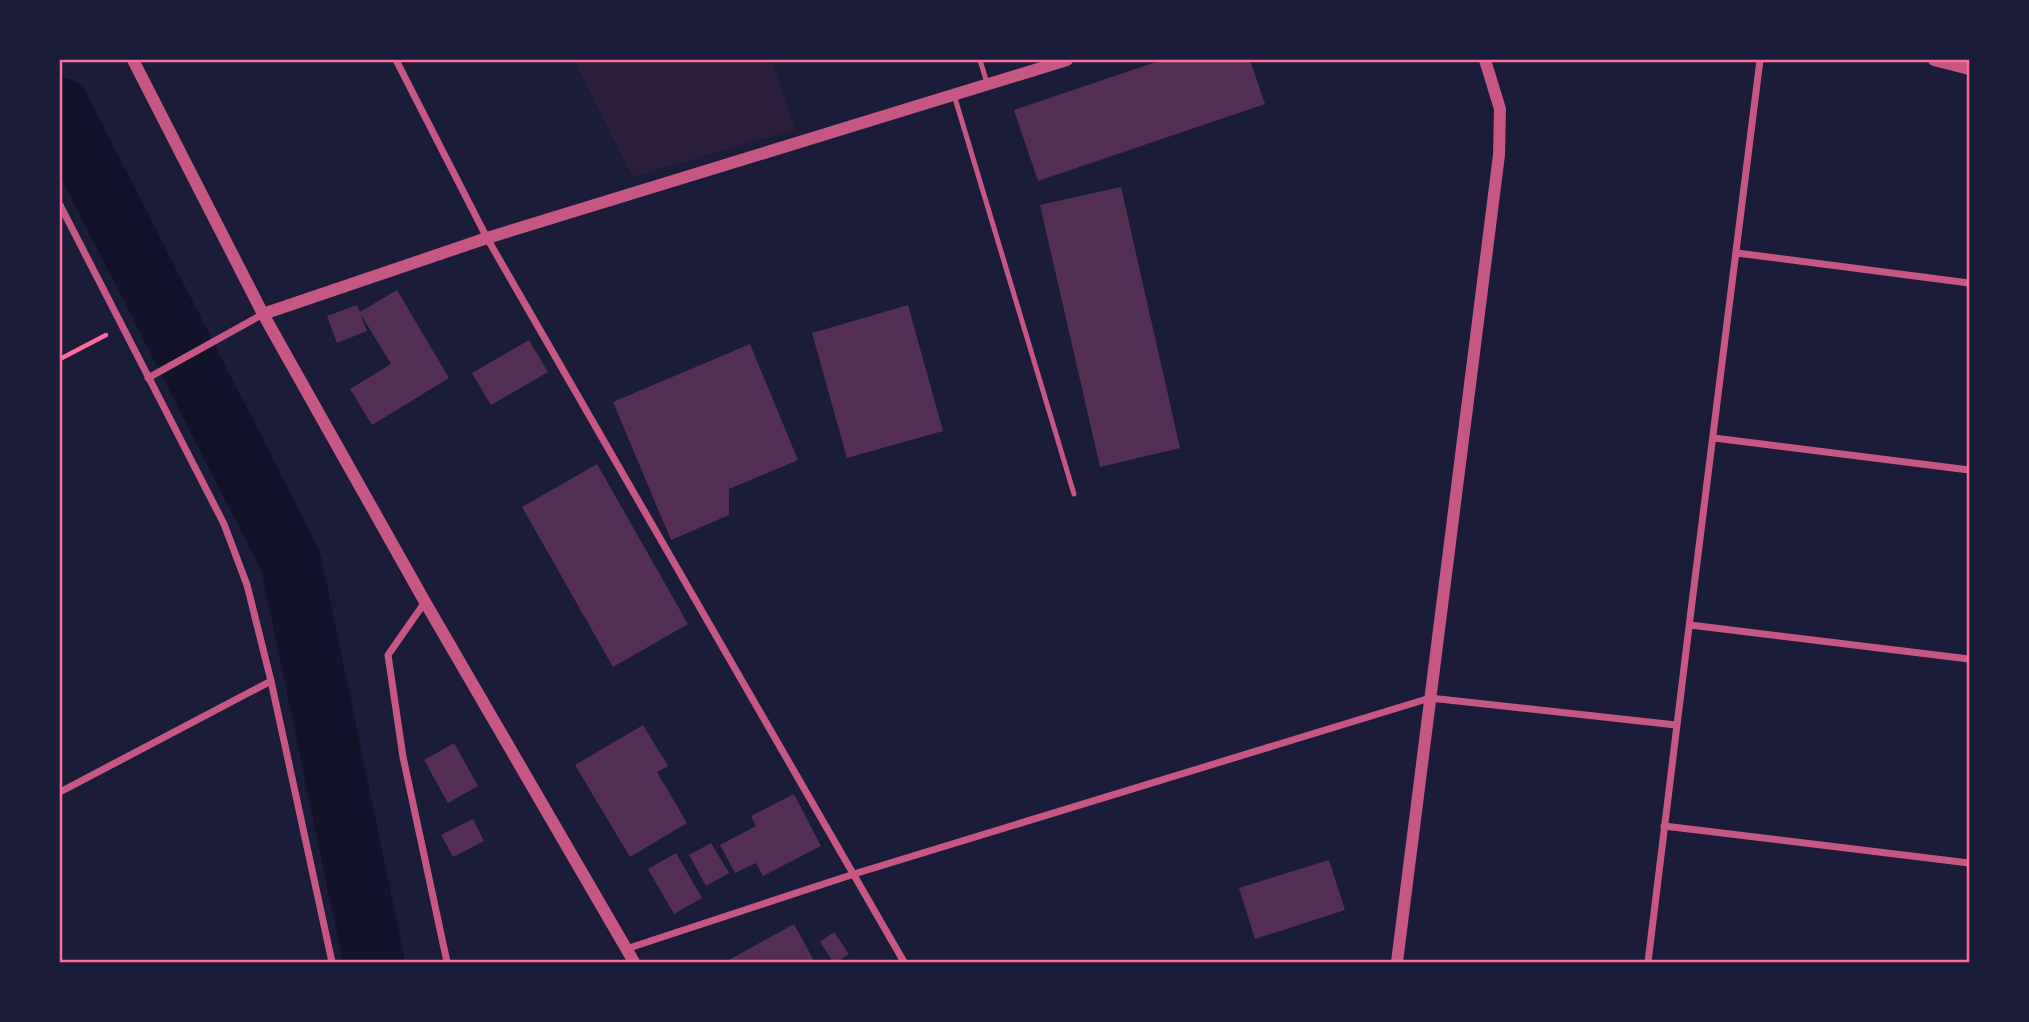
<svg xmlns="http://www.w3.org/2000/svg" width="2029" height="1022" font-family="Quicksand,sans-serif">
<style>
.green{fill:#2a1e3b}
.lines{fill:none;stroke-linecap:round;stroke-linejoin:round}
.river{stroke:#12122b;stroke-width:61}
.building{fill:#542f53}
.path{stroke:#ff6b9d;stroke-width:4.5}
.service{stroke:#c65784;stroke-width:5}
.minor{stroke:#c65784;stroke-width:7}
.tertiary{stroke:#c65784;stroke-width:12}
.neatline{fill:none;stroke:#ff6b9d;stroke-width:2.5}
</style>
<rect width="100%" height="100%" fill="#1b1b3a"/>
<path class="green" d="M574,60H772L795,129L633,177Z"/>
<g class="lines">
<path class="river" d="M60,108L291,562L374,962"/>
</g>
<path class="building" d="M1162,60H1250L1265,104L1038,181L1014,110Z
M1121,187L1180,448L1100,467L1040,205Z
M397,290L449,378L372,425L350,389L391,364L360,313L367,331L337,343L327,316L357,305L360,312Z
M908,305L943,431L847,458L812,333Z
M529,340L548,372L491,405L472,373Z
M750,344L798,460L729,489V515L671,540L613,402Z
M597,464L688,624L613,667L522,507Z
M643,725L668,766L657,772L687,823L630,857L575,765Z
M454,743L478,786L448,803L424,760Z
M794,794L821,846L763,876L756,863L735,873L720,845L756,826L751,816Z
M473,819L484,841L453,857L441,835Z
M711,843L729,873L706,886L689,855Z
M676,853L702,898L674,914L648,869Z
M1329,860L1345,910L1255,939L1239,888Z
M794,924L813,959L807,962H725Z
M834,932L849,954L837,962H833L820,942Z"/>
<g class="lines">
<path class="path" d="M60,359L106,335"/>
<path class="service" d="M980,60L987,83
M954,95L1074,494"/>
<path class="minor" d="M396,60L487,238L904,962
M60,205L224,524L247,585L271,681L332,962
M1737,253L1969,283
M148,378L263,314
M1714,438L1969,470
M425,602L388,655L403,757L447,962
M1690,625L1969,659
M60,792L271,681
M1664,826L1969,863
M626,949L854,874L1430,698L1676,725
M1648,962C1683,661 1724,361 1760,60"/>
<path class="tertiary" d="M133,60L263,314L425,602L634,962
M1934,60L1969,69
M263,314L487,238L1067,60
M1397,962L1499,155L1500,109L1485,60"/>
</g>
<rect width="2029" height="1022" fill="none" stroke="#1b1b3a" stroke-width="122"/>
<rect x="61" y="61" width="1907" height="900" class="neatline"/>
</svg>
